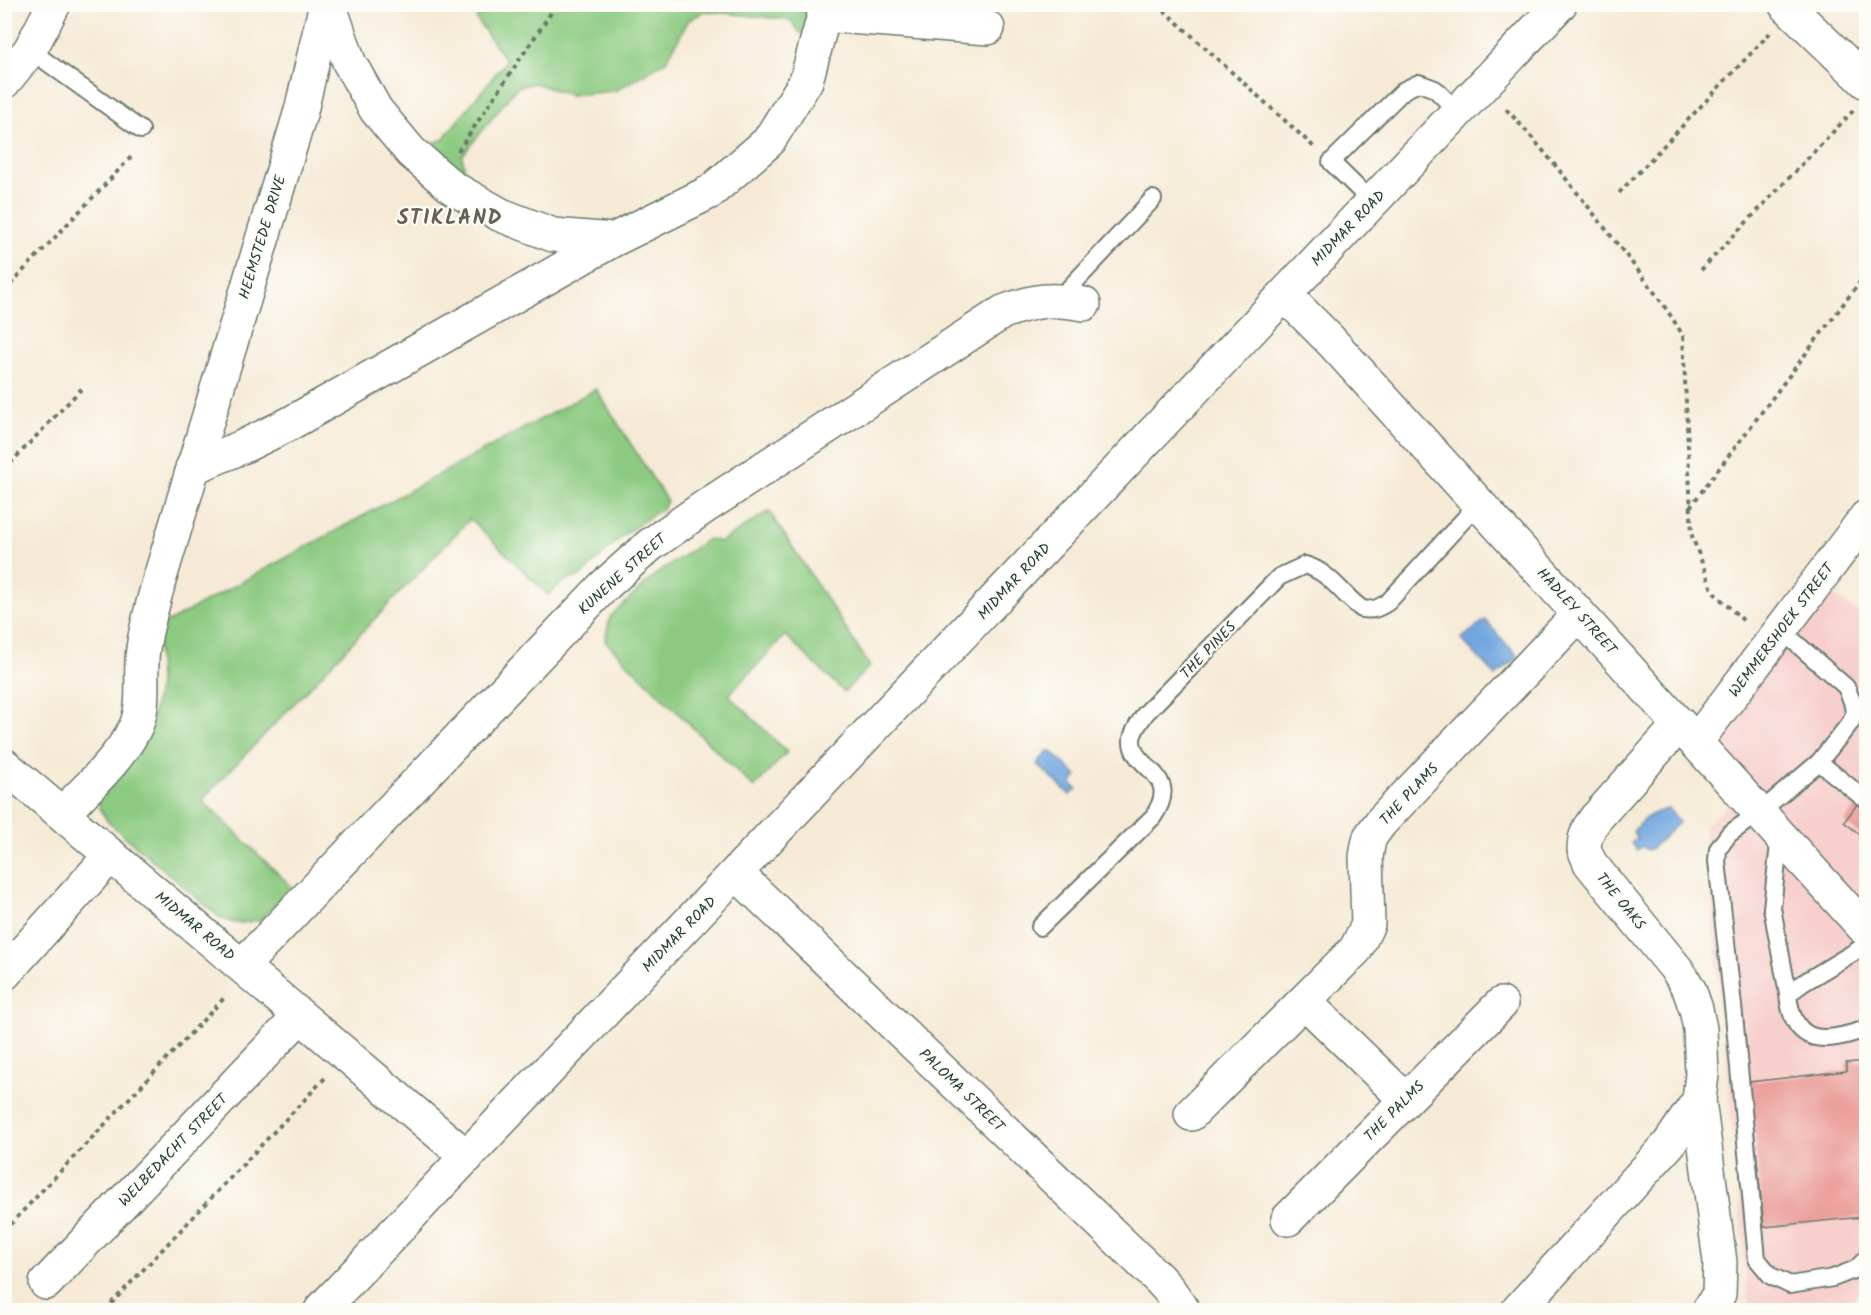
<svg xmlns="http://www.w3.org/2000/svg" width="1871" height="1315" font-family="Kalam,sans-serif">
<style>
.built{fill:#f7d0cd}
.green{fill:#8cca81;stroke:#56845a;stroke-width:1.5}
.water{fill:#72a6df;stroke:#48728a;stroke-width:1.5}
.building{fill:#eba09b}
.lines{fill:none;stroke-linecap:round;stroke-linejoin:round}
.service-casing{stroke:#6a7a6d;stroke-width:20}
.minor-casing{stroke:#6a7a6d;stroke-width:36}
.path{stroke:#6a7a6d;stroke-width:4;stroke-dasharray:4.5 4.5;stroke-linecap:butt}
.service{stroke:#fff;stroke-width:16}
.minor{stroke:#fff;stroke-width:33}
.labels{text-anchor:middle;stroke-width:4.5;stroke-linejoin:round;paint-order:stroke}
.street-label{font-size:15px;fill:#1f3d34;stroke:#fdfcf7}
.district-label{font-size:21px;font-weight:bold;letter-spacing:1.5px;fill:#666058;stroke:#fdfcf7}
</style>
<rect width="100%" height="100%" fill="#fdfcf7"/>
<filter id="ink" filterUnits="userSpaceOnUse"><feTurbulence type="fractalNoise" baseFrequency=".0167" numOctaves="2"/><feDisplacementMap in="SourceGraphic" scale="12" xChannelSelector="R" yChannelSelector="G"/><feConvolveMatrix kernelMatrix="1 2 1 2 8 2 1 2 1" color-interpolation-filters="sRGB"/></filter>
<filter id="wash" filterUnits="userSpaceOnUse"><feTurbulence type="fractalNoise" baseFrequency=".008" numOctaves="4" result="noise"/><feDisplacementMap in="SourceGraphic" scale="24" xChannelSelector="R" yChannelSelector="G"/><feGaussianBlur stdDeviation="1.35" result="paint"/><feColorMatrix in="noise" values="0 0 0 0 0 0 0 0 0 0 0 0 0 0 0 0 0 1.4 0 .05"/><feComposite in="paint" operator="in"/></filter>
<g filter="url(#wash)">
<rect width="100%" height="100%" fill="#f6ead6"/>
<path class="built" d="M1818,582L1866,619V1282L1845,1310H1752L1748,1298L1704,826L1735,800L1690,743Z"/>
<path class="green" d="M475,5H812L808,34L800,33L791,20L705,11L689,20L666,61L615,91L569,95L535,83L517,87L462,156L465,172L460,178L422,147L442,140L506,61L477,20Z
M596,389L667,501L664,507L622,536L581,576L564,581L548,595L470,519L202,800L292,887L258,922L255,920C242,925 232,924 219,917L108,822L100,809L98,801L151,723L159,684L157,628Z
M769,511L870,666L844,692L785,635L729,695L787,752L754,788L605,641L610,617L656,574L708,539L721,542Z"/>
<path class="water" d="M1485,620L1518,657L1496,676L1461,639Z
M1048,751H1051L1077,776L1071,783L1077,789L1070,795L1037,764Z
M1667,809H1669L1679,823L1652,848L1647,850L1642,846L1637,850L1631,843L1637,839L1633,832C1641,819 1652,813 1667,809Z"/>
<g id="blocks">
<path class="building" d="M1866,792V839L1844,822Z
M1866,1061V1227H1863L1862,1217L1764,1227L1749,1082L1846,1071V1063Z"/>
</g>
</g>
<g filter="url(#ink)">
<use href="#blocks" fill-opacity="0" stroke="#6a7a6d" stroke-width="1.5"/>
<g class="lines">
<defs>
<path id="service" d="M30,50L141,130
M1373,203L1331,162L1404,90L1419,83L1435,89L1458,112
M1059,299L1153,199
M1781,630L1846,687L1852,701L1854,712L1851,722L1819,762
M1862,797L1819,762L1760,812L1729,834L1718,849L1717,861L1734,1015L1757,1259L1771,1276L1790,1285L1833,1278L1856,1269L1866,1259
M1780,835L1772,908L1788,994
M1040,927L1153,817C1184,772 1130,770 1132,739C1133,730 1140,722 1145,714L1279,577L1305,565C1330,572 1341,594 1362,609C1373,611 1379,608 1388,602L1479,503
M1866,945L1803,983L1788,994C1793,1047 1825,1043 1866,1029"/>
<path id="minor" d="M329,4L349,62L376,110L411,152L453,188L501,215L553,235L613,240
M1785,4L1866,82
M824,15L988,28
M4,82L30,50L54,4
M1285,295L1330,340L1866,930
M192,468L242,447L289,424L613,240L710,192L768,142L806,81L824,15V4
M1696,742L1866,517
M4,765L467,1157
M62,814C87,788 117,762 134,730C147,706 139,675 143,649C146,626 153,604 159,581L301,111L326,4
M736,873L1159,1279L1169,1290L1183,1310
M242,966L604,586L650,545L703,508L1003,312C1035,300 1051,298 1084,304
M4,974L111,855
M1305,1002L1405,1099
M1699,1100L1720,1262L1719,1294L1709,1310
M1191,1114L1356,949L1368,924L1366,857L1368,845L1370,837L1381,822L1579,614
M1288,1219L1501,1004
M46,1283L300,1016
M321,1310L1560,4
M1518,1310L1669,1144L1699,1100L1702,1074L1700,1029L1696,1009L1689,989L1678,971L1590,863L1584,849L1585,839L1589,828L1596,818L1680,724"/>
</defs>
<use href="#service" class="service-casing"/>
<use href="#minor" class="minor-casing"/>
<path class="path" d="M766,4L792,9
M1157,4L1314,147
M1506,109C1543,148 1575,190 1608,232C1634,266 1662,299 1683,336L1692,536L1713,592L1745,622
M458,151L557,4
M1619,193L1770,33
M1701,270L1854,110
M4,291L134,154
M4,470L84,386
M1690,507L1866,274
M4,1231L226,996
M105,1310L325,1078"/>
<use href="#service" class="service"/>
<use href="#minor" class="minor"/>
</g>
</g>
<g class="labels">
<g class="street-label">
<text transform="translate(1348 228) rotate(-46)" y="5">MIDMAR ROAD</text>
<text transform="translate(262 237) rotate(-73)" y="5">HEEMSTEDE DRIVE</text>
<text transform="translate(622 574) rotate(-42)" y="5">KUNENE STREET</text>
<text transform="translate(1014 581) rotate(-47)" y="5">MIDMAR ROAD</text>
<text transform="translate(1577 611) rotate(48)" y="5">HADLEY STREET</text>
<text transform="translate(1781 630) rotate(-53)" y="5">WEMMERSHOEK STREET</text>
<text transform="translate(1208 650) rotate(-46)" y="5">THE PINES</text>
<text transform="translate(1409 794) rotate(-47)" y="5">THE PLAMS</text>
<text transform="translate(1621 901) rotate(51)" y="5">THE OAKS</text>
<text transform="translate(195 926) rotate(40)" y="5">MIDMAR ROAD</text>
<text transform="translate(679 934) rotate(-46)" y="5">MIDMAR ROAD</text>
<text transform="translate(962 1090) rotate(44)" y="5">PALOMA STREET</text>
<text transform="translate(1394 1111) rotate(-45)" y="5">THE PALMS</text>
<text transform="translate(173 1150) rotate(-46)" y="5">WELBEDACHT STREET</text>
</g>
<g class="district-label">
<text x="450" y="224">STIKLAND</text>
</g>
</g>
<rect width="1871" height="1315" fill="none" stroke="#fdfcf7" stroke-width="24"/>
</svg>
